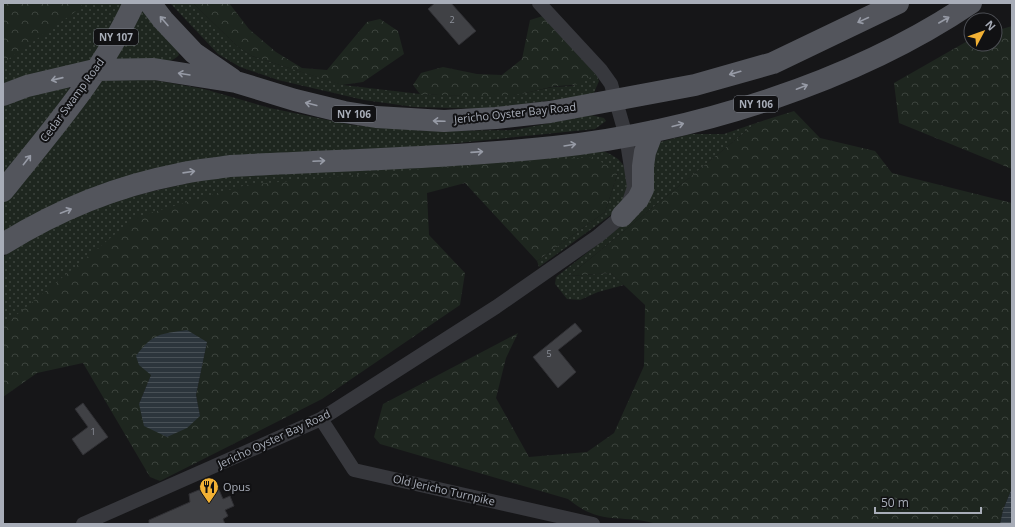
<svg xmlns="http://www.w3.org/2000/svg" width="1015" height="527" font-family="'Open Sans',sans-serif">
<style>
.grass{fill:url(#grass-dots)}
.forest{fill:url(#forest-crowns);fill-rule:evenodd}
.water{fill:url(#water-rules)}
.building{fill:#404145;stroke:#303034}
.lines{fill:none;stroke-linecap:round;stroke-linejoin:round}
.minor{stroke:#37383d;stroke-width:14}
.primary{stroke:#53555c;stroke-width:22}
.oneway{stroke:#979ba6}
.labels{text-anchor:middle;stroke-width:4;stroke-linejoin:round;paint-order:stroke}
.number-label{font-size:9px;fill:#8e929b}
.shield{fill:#111113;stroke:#7b7e86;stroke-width:1}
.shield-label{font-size:10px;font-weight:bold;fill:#a8adb8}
.street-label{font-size:11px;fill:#a8adb8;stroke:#111113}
.poi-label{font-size:11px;fill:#a8adb8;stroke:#111113;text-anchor:start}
</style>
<defs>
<pattern id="grass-dots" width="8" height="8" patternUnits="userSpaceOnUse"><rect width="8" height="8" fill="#1e261f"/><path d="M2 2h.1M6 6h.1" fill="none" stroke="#3c433d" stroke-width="1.8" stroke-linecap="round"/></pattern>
<pattern id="forest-crowns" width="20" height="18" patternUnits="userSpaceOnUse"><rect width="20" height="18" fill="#1e261f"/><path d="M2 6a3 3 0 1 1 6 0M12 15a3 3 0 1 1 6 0" fill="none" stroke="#3c433d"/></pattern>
<pattern id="water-rules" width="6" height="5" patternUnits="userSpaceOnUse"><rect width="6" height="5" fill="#2c353c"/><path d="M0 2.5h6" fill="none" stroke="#485056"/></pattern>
</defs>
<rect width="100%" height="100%" fill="#161618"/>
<path class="grass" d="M3,3H125L89,64L3,86Z
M170,3H193L237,46L252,56L343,85L420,94L467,96L520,94L553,87L573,86L596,73L599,81L593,95L486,109L414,107L364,100L278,80L240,67L218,54Z
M142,8L176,46L179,55C167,70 128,60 111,58Z
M99,78L154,80L204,89L270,108L352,125L428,131L514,130L591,115L604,118L606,121L595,129L428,146L253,155L3,232V198Z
M68,84L70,91L3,175V105Z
M756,123L569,276L611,273L624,285L598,292L580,300L567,299L555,284L556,277L621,226L649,156L660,142L691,134H724Z
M602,151C635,161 633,189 615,212L539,267L537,261L605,212L618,172L246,185L26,308L3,326V257L29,239L93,207L154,191L236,172Z"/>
<path class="forest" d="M3,3H82V7L3,63Z
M193,3H229L249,29L276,52L302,68L327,70L367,22L380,19L398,31L404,54L363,82L342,85L252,56L237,46Z
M543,16L596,73C576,90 573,83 551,87C541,89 531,92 521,94C488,98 453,96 420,94L413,85L421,73L443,67L477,74L502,75L522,59L530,20Z
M1012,26V169L899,123L894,83L971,39V44H995V31Z
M794,111L820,138L875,151L892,173L1012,203V488L1003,510L1000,524H657C619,513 602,527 568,499L380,444L374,437L383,404L518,333L506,358L496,398L529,457L587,452L614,433L644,366L645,305L611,273L569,276L756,123Z
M593,157L618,172L605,212L537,261L465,183L427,193L429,235L465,273L460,305L322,399L160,481L150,477L83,363L37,373L3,397V326L136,217L246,185L423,169ZM207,342L196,395L200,416L139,404L151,375Z"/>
<path class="water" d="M187,330L207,342L196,395L200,416L187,428L167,437L144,426L139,404L151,375L139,365L136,356C153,333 160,334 187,330Z
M1012,488V524H1000L1003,510Z"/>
<path class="building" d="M435,3H451L476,31L459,45L428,9Z
M575,323L582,331L558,350L576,372L558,388L533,357Z
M83,403L108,437L83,455L72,439L88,427L75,409Z
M216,483L223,499L230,496L234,506L225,510L228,516L223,519L225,524H149V520L190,502L189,494Z"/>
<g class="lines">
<path class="minor" d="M321,419L354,470L593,524
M83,524L321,419L496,307L598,236L622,216L628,205L634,187L626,136L611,84L601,70L539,3"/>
<path class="primary" d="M150,3L163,20L194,53L232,79
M3,95L27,86L95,70L154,69L236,82L295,100L344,112L376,117L444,121L496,118L550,112L695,85L773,63L898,3
M3,191C50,132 103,72 134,3
M622,216L638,199L643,189V166L645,152L653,131
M3,244C56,211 117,186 179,174C195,170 213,169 230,166C338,160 447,158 554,147C694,132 854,82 971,3"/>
</g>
<defs><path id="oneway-shaft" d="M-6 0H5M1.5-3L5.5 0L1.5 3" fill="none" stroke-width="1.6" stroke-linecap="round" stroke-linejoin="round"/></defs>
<g class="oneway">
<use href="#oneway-shaft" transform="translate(863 20) rotate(155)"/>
<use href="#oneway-shaft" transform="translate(944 20) rotate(-30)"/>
<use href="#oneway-shaft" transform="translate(164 21) rotate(-131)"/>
<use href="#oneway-shaft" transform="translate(735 73) rotate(164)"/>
<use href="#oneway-shaft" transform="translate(184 74) rotate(-171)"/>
<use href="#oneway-shaft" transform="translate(57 79) rotate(167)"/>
<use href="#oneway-shaft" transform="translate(802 87) rotate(-21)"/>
<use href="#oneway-shaft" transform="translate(311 104) rotate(-166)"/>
<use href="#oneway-shaft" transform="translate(439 121) rotate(-178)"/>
<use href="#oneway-shaft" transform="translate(678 125) rotate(-15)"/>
<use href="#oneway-shaft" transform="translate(570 145) rotate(-9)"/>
<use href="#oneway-shaft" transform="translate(477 152) rotate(-4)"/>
<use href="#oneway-shaft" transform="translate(27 160) rotate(-52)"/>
<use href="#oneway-shaft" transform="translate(319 161) rotate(-3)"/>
<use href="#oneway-shaft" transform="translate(189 172) rotate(-8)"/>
<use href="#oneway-shaft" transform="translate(66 211) rotate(-21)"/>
</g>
<defs>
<symbol id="restaurant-pin" viewBox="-11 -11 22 30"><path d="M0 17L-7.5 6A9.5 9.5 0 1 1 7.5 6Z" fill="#f2b134" stroke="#111113"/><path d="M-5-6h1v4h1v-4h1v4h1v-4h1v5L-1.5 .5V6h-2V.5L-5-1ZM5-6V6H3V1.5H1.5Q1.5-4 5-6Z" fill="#111"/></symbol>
</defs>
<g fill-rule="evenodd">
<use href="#restaurant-pin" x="198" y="476" width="22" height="30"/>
</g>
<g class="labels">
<g class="number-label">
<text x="452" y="23">2</text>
<text x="549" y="357">5</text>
<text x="93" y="435">1</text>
</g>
<g class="shield">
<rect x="94" y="29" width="44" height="16" rx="3"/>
<rect x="734" y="96" width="44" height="16" rx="3"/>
<rect x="332" y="106" width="44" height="16" rx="3"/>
</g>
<g class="shield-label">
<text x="116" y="41">NY 107</text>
<text x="756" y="108">NY 106</text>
<text x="354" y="118">NY 106</text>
</g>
<g class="street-label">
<text transform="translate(72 100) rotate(-54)" y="4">Cedar Swamp Road</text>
<text transform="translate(515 113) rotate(-6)" y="4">Jericho Oyster Bay Road</text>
<text transform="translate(274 439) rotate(-25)" y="4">Jericho Oyster Bay Road</text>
<text transform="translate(444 490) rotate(13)" y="4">Old Jericho Turnpike</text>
</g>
<g class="poi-label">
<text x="223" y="491">Opus</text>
</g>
</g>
<rect width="1015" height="527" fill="none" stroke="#a8adb8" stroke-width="8"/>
<g transform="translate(983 32) rotate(49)"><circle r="19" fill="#111113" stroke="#4d4f55"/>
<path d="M0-3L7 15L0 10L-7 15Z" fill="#f2b134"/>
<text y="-6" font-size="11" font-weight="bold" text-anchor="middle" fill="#a8adb8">N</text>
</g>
<path d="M875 507v6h106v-6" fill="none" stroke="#a8adb8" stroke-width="2"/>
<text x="881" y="507" font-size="12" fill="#a8adb8" stroke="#111113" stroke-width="3" paint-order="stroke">50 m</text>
</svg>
